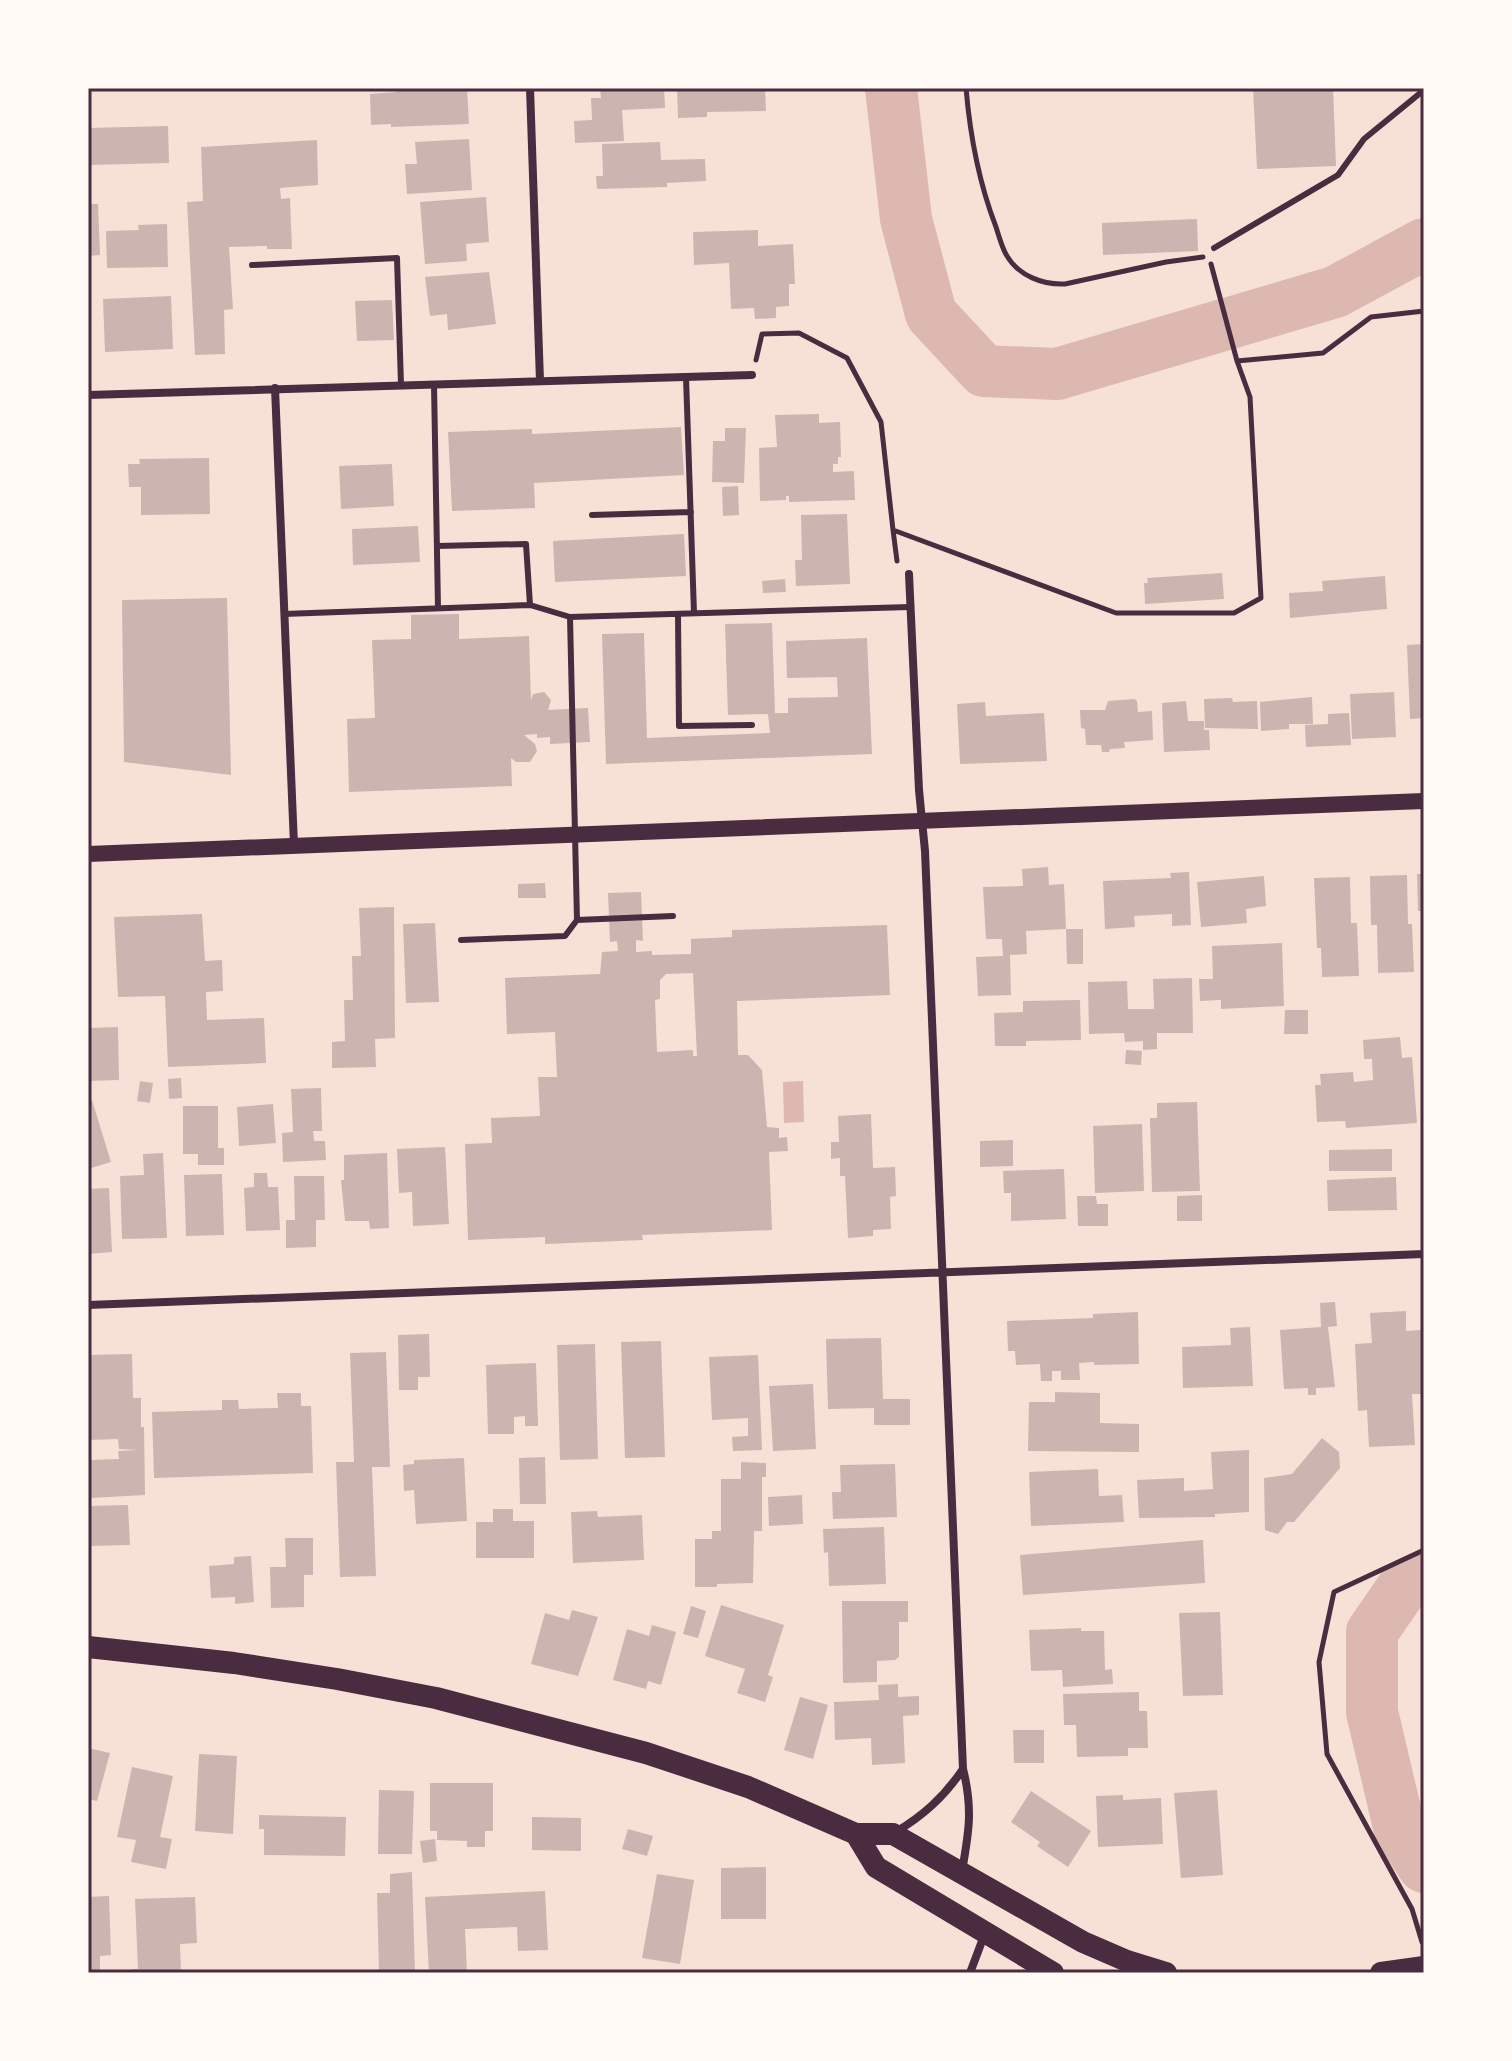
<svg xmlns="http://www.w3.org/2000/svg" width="1512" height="2061" font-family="'Golos Text',sans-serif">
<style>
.water{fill:#dcb8b0}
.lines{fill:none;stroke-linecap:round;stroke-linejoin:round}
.river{stroke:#dcb8b0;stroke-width:52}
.building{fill:#ccb4b1;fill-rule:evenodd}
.path{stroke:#4a2c40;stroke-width:5}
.service{stroke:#4a2c40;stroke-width:6}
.minor{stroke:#4a2c40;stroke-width:8}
.secondary{stroke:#4a2c40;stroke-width:16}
.trunk{stroke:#4a2c40;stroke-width:22}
.neatline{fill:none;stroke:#4a2c40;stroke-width:3}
</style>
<rect width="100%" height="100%" fill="#f7e1d7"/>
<path class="water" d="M803,1081L804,1122L784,1123L783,1082Z"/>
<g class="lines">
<path class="river" d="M891,88L906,219L931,314L984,371L1057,374L1335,292L1424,244
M1424,1576L1403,1587L1372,1632V1712L1400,1831L1424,1867"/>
</g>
<path class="building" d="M397,88H467L469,124L391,127V124L371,125L370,94L397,92Z
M600,88H664L665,108L622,110L624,141L575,143L574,121L592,120L591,98H601Z
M677,88H765L766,111L707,112V117L678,118Z
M1253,88H1333L1336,166L1257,169Z
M168,126L169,163L88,165V128Z
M469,139L472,190L407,194L405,164H417L415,142Z
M317,140L318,185L280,188L281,199L290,198L292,249H267V246L229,247L233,309L224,310L225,354L195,355L187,202L203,201L201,147Z
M660,142L661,160L705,159L706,181L667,183V187L597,189L596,176H603L602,144Z
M486,197L489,242L466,244L467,261L425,264L420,202Z
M88,204H98L100,255L88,256Z
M1197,219L1198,251L1103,255L1102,223Z
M167,224L168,267L107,268L106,231L139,230L138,225Z
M758,230V246L793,244L795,284H789V306L776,307V318L755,319L754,308L731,309L729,263L694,265L693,232Z
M489,272L496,324L448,330L447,314L430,316L425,277Z
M171,296L173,349L105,352L103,299Z
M392,300L394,340L357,341L355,301Z
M819,414V423L840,422L841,457H838V464H833V472L854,471L855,500L789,502V496H786V500L760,501L759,448L777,447L775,415Z
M681,427L684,475L534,483L535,508L452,511L448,432L532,429V434Z
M725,428H746L744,483L712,482L713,441H725Z
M209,458L210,514L141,515V487H129L128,464H140L139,459Z
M392,464L394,506L341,509L339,466Z
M738,486L739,515L723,516L722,487Z
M847,514L850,584L796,586L795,560H802L801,515Z
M418,526L420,562L353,565L352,529Z
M684,534L686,576L555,582L553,541Z
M1222,573L1224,599L1145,604L1144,583H1148L1147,578Z
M1385,576L1387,609L1290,618L1289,593L1323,591L1322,581Z
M785,579L786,592L763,593L762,581Z
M227,598L231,775L124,762L122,600Z
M459,614V639L529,636L531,700L533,694L544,692L551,700L548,710L588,708L590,742L550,744V737L537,738V734L524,735L535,744L537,751L530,762H516L511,758L512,786L349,792L347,719L375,718L372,640L411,639V615Z
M772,623L775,713H788V698L838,697L837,677L787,678L786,641L867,638L872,754L606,764L602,634L644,633L647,738L770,733L768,714L728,715L725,624Z
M1424,644V718L1410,719L1407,645Z
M1394,692L1396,737L1352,739L1350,694Z
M1312,697L1313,724H1289V729L1261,731L1260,702Z
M1232,698L1233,702L1257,701L1258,729L1205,728L1204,699Z
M1134,699L1137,701L1138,712L1152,711L1153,740L1124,742L1125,748L1110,749L1109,752H1102L1101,745H1086L1085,729L1081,728L1080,710H1105L1108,701Z
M1186,701L1188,721H1204V730H1209L1210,750L1164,752L1162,703Z
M985,702L986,716L1044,713L1047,761L960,764L957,704Z
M1349,713L1351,745L1306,747L1305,725L1328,724V714Z
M1048,867L1049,885L1064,884L1066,929L1026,931L1027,954L1010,955L1011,995L978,996L976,957L1003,956L1002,939H986L983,887L1023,886L1022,869Z
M1189,872L1191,925L1172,926V914L1134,916L1135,927L1105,929L1103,881L1171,878L1170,873Z
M1417,874H1424V911H1418Z
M1407,875L1408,924H1412L1414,972L1378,973L1377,925H1371L1370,876Z
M1264,876L1266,906L1246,909L1247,923L1201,927L1197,882Z
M1350,877L1351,923H1357L1359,976L1322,977L1321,948H1317L1314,878Z
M545,883L546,898H518V884Z
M641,892L643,941L636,940V952L652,951V955L691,954V939L732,937V930L887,925L890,995L737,1001L738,1055H748L762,1070L767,1127L779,1128V1138L787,1137L788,1151L769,1152L772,1230L642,1235L643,1240L545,1244V1237L468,1240L465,1144L492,1143L491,1118L540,1116L538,1077H557L555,1032L507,1034L505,978L600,974L602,952L618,951L617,941L610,942L608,893ZM693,973L697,1056H693V1050L657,1052L655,1000L660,999V980L666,974Z
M394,907L395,1038L375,1039L376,1067L332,1068V1042L345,1041L344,1000H353L352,956H361L359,908Z
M202,914L205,961L222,960L223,991L206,992L207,1020L264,1018L266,1063L168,1067L165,996L118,997L114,917Z
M435,923L439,1002L406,1003L403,924Z
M1066,929H1083V964H1067Z
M1282,943L1284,1006L1221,1009V1000L1200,1001L1199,979H1213L1212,946Z
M1192,978L1193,1033H1157V1049L1143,1050V1041L1125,1042L1124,1033L1089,1034L1088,982L1127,981L1128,1009H1154L1153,979Z
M1080,1000L1081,1040L1026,1041V1046H995L994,1013L1023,1012V1001Z
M1285,1010H1308V1034H1284Z
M118,1027L119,1080L88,1081V1028Z
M1400,1037L1402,1058L1412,1057L1417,1123L1346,1128L1345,1121L1317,1122L1315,1085H1321L1320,1074L1353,1072L1354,1082L1373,1080L1372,1059H1364L1363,1040Z
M1126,1050L1142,1051L1141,1065L1125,1064Z
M181,1078L182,1098L169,1099L168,1079Z
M140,1081L153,1083L150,1103L137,1101Z
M321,1088L322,1131H313L314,1141H325L326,1160L283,1162L282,1133L293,1132L291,1089Z
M92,1100L111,1162L88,1169V1101Z
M1197,1102L1200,1191L1152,1192L1150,1118H1157V1103Z
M273,1104L276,1143L239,1146L237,1107Z
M183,1106H218V1148H224V1165H198V1154H183Z
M871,1114L873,1168L895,1167L896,1196L890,1197L891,1229L873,1230V1236L848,1238L845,1176H840V1158L831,1159V1142H839L838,1116Z
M1142,1124L1144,1191L1095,1193L1093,1126Z
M1013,1140V1166L980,1167V1141Z
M445,1147L449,1224L413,1226L412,1192L399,1193L397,1149Z
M1392,1149V1171H1329V1150Z
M163,1153L167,1238L122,1239L120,1176L144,1175L143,1154Z
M387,1153L389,1228L370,1229L369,1221H345L341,1180H344V1155Z
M1064,1169L1066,1219L1011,1221V1193H1004L1003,1171Z
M254,1173H267L268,1187H278L280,1230L246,1231L244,1188L254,1187Z
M222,1174L224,1235L186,1236L184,1175Z
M294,1176H324L325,1220H316V1247L286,1248V1220H295Z
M1396,1177L1397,1210L1328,1211L1327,1180Z
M109,1188L112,1252L88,1254V1189Z
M1202,1195V1221H1177V1196Z
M1077,1196H1096L1097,1204H1108V1226H1078Z
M1335,1302L1337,1326L1328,1327L1335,1387L1316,1388V1395H1308V1388L1284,1389L1280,1330L1321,1327L1320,1303Z
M1406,1311V1331L1421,1330L1424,1394H1412L1415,1445L1369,1447L1367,1410L1358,1411L1355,1344L1372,1343L1370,1313Z
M1138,1312L1139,1364L1094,1365V1362L1079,1363L1080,1380H1061V1371H1052V1381H1041L1040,1364L1016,1365L1015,1351H1008L1007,1321L1093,1318V1314Z
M1250,1327L1253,1386L1183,1388L1182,1347L1231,1345L1230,1328Z
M429,1334L430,1377H418V1390H399L398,1335Z
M881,1338L883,1399H910V1425H874V1408L828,1409L826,1339Z
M661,1341L665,1457L625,1458L621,1342Z
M595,1344L598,1459L560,1460L557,1345Z
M386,1352L390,1467H372L376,1576L340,1577L336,1462H354L350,1353Z
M132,1354L133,1398H141V1427H144L145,1495L90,1498L89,1460L119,1459L118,1451L139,1450L119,1449L118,1439L88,1440V1355Z
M758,1355L762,1450L733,1451L732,1437L748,1436V1418L712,1420L709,1357Z
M536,1363L538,1426H525V1416L514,1417V1434H488L486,1365Z
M813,1384L816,1449L773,1451L769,1386Z
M1055,1392L1100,1393V1423L1139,1424V1452L1028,1451L1029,1402H1055Z
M277,1393H301V1406H311L313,1473L154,1478L152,1412L222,1410V1400H238L239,1409L278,1408Z
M1322,1438L1339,1452L1340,1468L1294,1522H1287L1278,1534L1265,1530L1264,1478L1292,1474Z
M1249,1450V1512L1215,1514V1517L1139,1518L1137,1480L1184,1478V1491L1213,1489L1211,1452Z
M545,1457L546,1504H520L519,1458Z
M464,1458L467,1521L416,1524L414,1490L404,1491L403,1465L414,1464V1460Z
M741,1462L766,1463V1477H762V1531H754L753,1583L717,1584V1587H695V1539H712V1531H721V1479H741Z
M895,1464L897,1517L833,1519L832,1492H841L840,1465Z
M1098,1469L1099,1496L1122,1495L1124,1522L1031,1526L1029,1472Z
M802,1495L803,1524L769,1526L768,1497Z
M128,1505L130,1545L88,1546V1506Z
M493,1509H513V1521H534V1558H476V1522H493Z
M597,1511L598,1517L642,1515L644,1560L573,1563L571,1512Z
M884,1527L886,1584L829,1586L828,1552L824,1553L823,1529Z
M285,1538H313V1575H304V1607L271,1608L270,1567H286Z
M1203,1540L1205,1583L1023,1595L1020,1555Z
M251,1556L254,1602L235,1604V1597L211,1598L209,1566L234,1564V1557Z
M842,1601H908V1622H899V1657L895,1660L877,1661V1682L843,1683Z
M721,1605L784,1625L768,1675L773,1677L765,1702L737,1693L745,1669L705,1656Z
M691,1606L706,1611L698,1638L683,1634Z
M572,1610L598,1617L578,1676L531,1664L545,1613L569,1620Z
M1220,1612L1223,1695L1183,1696L1179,1613Z
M652,1625L676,1632L661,1685L648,1681L646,1689L613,1680L627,1629L649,1636Z
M1081,1628V1631H1104L1105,1670L1112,1669L1113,1684L1063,1687L1062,1670L1031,1671L1029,1630Z
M898,1684V1697L919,1696V1715L903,1716L905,1763L872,1765L871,1738L835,1740L834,1702L879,1700L878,1685Z
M1139,1692V1711H1147L1148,1748H1128V1756L1077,1757L1076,1725H1064L1063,1694Z
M800,1697L828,1705L813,1759L784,1750Z
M1013,1730H1044V1763H1014Z
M88,1748L110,1753L97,1801L88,1799Z
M199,1754L237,1756L233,1834L195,1831Z
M132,1767L173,1776L160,1837L172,1839L166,1869L131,1862L136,1840L117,1837Z
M430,1783H493V1831H485V1847H467V1841L437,1840V1831H430Z
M379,1790L414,1791L412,1854H378Z
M1217,1790L1223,1875L1181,1878L1174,1793Z
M1031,1791L1091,1831L1068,1867L1037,1846L1040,1842L1011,1822Z
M1123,1795V1800L1161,1798L1163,1844L1098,1847L1096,1796Z
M259,1815L346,1817L345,1856L264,1855V1829H259Z
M532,1817L581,1818V1851L532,1850Z
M628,1829L653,1836L647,1856L622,1849Z
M435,1839L437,1861L423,1863L420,1841Z
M766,1867V1919H721V1868Z
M412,1872L415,1973H379L377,1893H390V1874Z
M657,1874L694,1880L680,1964L642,1958Z
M545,1891L548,1950L518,1951L517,1927L465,1929L467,1973H429L425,1897Z
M109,1896L111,1955L100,1956V1973H88V1897Z
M195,1897L197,1943L180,1944L181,1973H132V1969H138L135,1899Z"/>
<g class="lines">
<path class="path" d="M966,88C970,135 979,183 996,227C999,236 1002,248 1007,256C1019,276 1043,285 1065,284L1166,262L1203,257
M756,360L762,334L799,333L847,358L881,422L893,530
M1237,361L1323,353L1371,317L1424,311
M897,561L893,530L1116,613H1234L1261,598L1250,397L1237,361L1211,264
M1422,1942L1412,1909L1327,1754L1319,1662L1334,1592L1424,1550"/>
<path class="service" d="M1214,248L1338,175L1364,139L1424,90
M252,265L397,258L401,385
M686,377L694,613
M434,384L438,608
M592,515L691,512
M437,546L526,544L530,605
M284,614L530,605L570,617L910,607
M678,614L679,726L752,725
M570,617L577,920
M461,940L565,936L577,920L673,916"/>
<path class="minor" d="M530,88L540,381
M275,388L294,845
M88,395L752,375
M909,574L919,790L925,851L963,1769C973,1808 969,1832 962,1871
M88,1305L1424,1254
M894,1833C923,1816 944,1797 963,1769
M970,1973L985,1933"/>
<path class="secondary" d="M88,854L1424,801"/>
<path class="trunk" d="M88,1647L234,1663L337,1679L436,1698L646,1753L748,1787L856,1834H893L1083,1942L1127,1961L1166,1973
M856,1834L876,1867L1053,1973
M1381,1973L1424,1967"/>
</g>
<rect width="1512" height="2061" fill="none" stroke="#fffaf5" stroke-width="180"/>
<rect x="90" y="90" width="1332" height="1881" class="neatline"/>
</svg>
